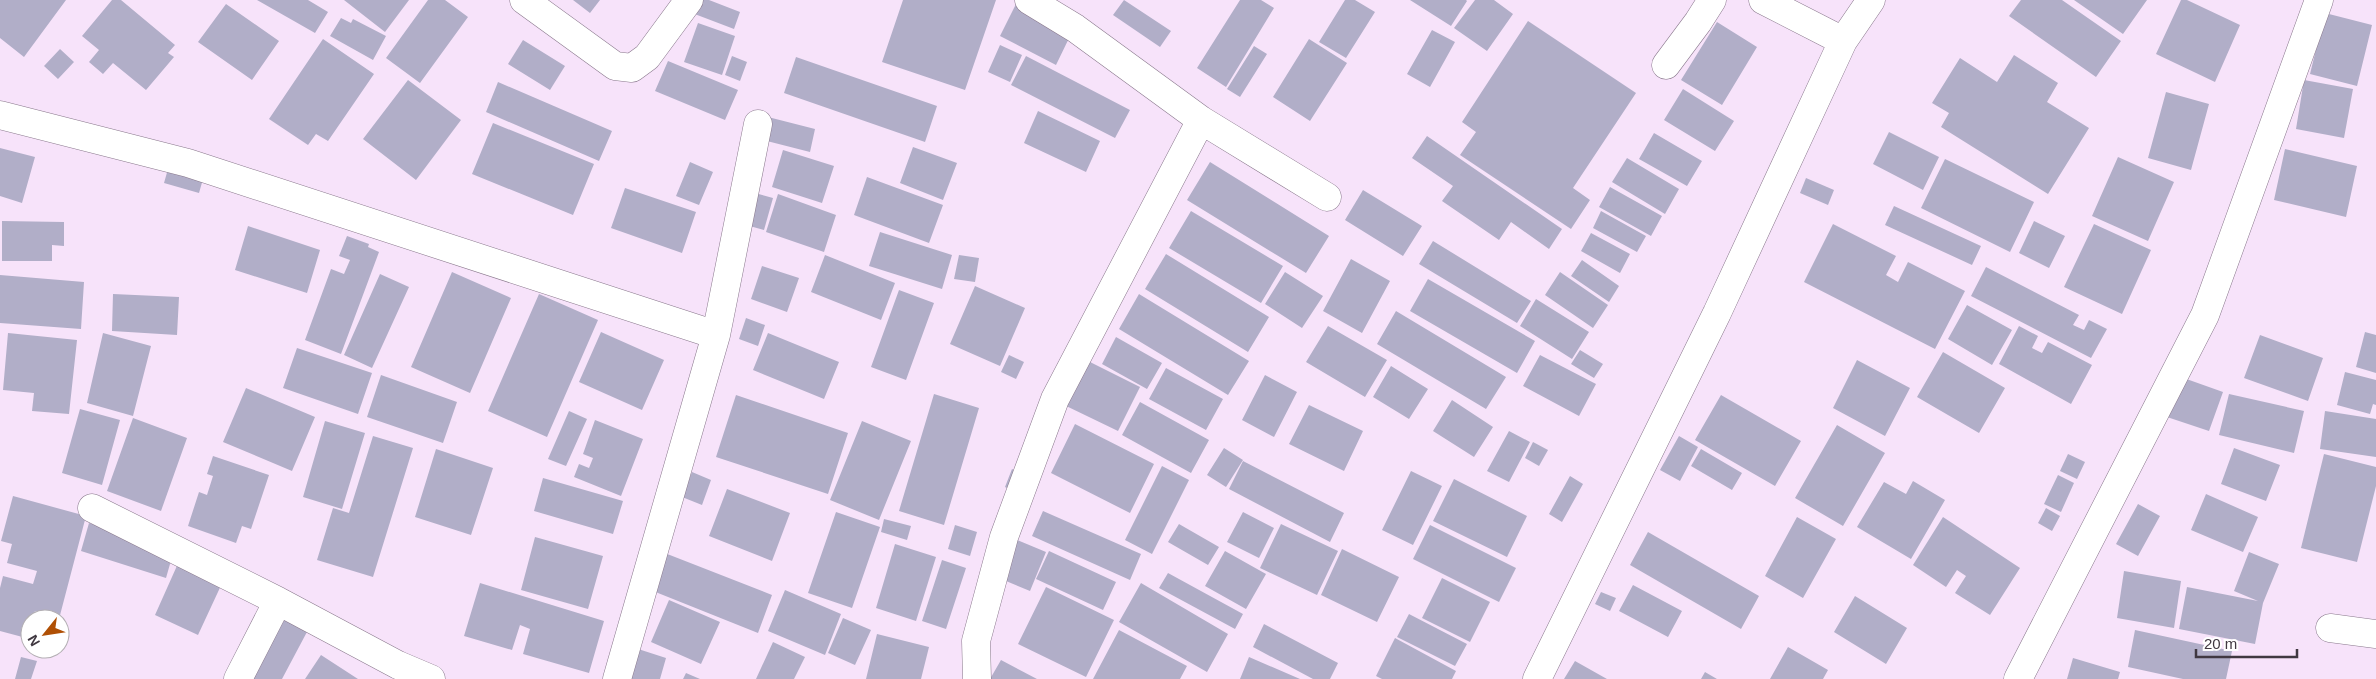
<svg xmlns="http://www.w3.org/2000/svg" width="2376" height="679" font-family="Helvetica,sans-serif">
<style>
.building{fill:#b1aec8}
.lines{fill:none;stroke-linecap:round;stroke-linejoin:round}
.minor-casing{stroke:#89788c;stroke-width:29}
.minor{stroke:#fff;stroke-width:28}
</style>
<rect width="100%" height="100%" fill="#f7e3fa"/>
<path class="building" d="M0,0H66L24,57L0,38Z
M112,0H121L175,45L168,53L174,57L146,90L113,63L103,74L89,62L99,50L82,36Z
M257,0H308L328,12L315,33Z
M344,0H409L385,32Z
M428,0H445L468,17L420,83L386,58Z
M573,0H600L590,13Z
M697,0H709L740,12L734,29L692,13Z
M903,0H996L965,90L882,62Z
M1124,0L1171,31L1160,47L1113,15Z
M1240,0H1261L1274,8L1226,87L1197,68Z
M1345,0H1355L1375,12L1346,58L1319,42Z
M1410,0H1466L1467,1L1451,26Z
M1475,0H1494L1513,14L1487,51L1454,28Z
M2021,0H2062L2121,41L2096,77L2009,16Z
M2074,0H2147L2123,34Z
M2181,0H2187L2240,25L2215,82L2156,54Z
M226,4L279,41L252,80L198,42Z
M1016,4L1072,32L1056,65L1000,36Z
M2325,13L2372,25L2357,86L2310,74Z
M341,18L351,23L353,19L386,36L373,60L330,36Z
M1528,21L1636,93L1573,188L1590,200L1571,229L1460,155L1476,132L1462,122Z
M1717,22L1757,47L1722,105L1681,80Z
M698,23L735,36L722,75L684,62Z
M1432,30L1455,42L1430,87L1407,74Z
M323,39L374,74L328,141L316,134L308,145L269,119Z
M1309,39L1347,63L1310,121L1273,97Z
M523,40L565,66L550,90L508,64Z
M1000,45L1022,55L1010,82L988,72Z
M1254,46L1267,54L1240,97L1227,89Z
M60,49L74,62L58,79L44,66Z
M2014,55L2058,83L2047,102L2089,128L2048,194L1941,127L1949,113L1932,103L1960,58L1997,82Z
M732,56L747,62L740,81L725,75Z
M1026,56L1130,110L1115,138L1011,85Z
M796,57L937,106L925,142L784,93Z
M668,61L738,90L725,120L655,91Z
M408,80L461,120L416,180L363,139Z
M2304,80L2353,89L2344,138L2296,129Z
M498,82L612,131L599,161L486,112Z
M1683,89L1734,121L1715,151L1664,120Z
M2166,92L2209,104L2191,170L2148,158Z
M1038,111L1100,141L1086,172L1024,143Z
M768,117L815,129L810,152L763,140Z
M493,123L594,164L573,215L472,174Z
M1889,132L1939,157L1923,190L1873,164Z
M1654,133L1702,161L1687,186L1639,159Z
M1427,136L1562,229L1549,249L1511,222L1499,240L1442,201L1453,186L1412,158Z
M913,147L957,163L943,200L900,183Z
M0,148L35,157L22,203L0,196Z
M2285,149L2357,166L2346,217L2274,200Z
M783,150L834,166L822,203L772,187Z
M2118,157L2174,182L2148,241L2092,216Z
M1627,158L1679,189L1665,214L1612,182Z
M1945,159L2034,202L2010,252L1921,208Z
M170,162L205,172L199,193L164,183Z
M690,162L713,172L699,205L676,196Z
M1210,162L1329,236L1306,273L1187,200Z
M867,177L943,205L929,243L854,215Z
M1806,178L1834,190L1828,205L1800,193Z
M1610,187L1662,216L1651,236L1599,207Z
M625,188L696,212L682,253L611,228Z
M1363,190L1422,226L1403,256L1345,220Z
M755,193L773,198L764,230L746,225Z
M778,194L836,215L824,252L766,232Z
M1894,206L1981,246L1972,265L1885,225Z
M1191,211L1283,266L1261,303L1169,248Z
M1601,211L1646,236L1637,252L1593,228Z
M2,221L64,222V246L52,245V261H2Z
M2034,221L2065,236L2049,268L2019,253Z
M1833,224L1896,256L1886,275L1898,282L1908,262L1965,291L1935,349L1804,282Z
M2094,224L2151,250L2122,314L2064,287Z
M248,226L320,250L307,293L235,270Z
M880,232L952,255L942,289L869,266Z
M1591,233L1630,254L1620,273L1581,251Z
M347,236L369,244L368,247L379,252L341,354L305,340L331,269L344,274L350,260L339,256Z
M1433,241L1531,301L1517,323L1419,264Z
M1166,254L1269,317L1248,352L1145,289Z
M825,255L895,283L881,320L811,292Z
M959,255L979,258L975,282L954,279Z
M1351,259L1390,281L1362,333L1323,311Z
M1582,260L1619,286L1609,302L1571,276Z
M762,266L799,278L787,312L751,299Z
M1986,267L2079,315L2073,325L2084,330L2089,320L2107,329L2091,358L1971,296Z
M452,272L511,298L470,393L411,367Z
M1285,272L1323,296L1302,328L1265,304Z
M1560,272L1608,305L1593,328L1545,295Z
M380,274L409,287L372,368L344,355Z
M0,275L84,282L81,329L0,323Z
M1428,279L1535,341L1517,373L1410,311Z
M975,286L1025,308L1000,366L950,344Z
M899,290L934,303L906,380L871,367Z
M113,294L179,297L177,335L112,331Z
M539,294L598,320L547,437L488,411Z
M1139,294L1249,361L1228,395L1119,329Z
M1536,299L1589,332L1572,359L1520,326Z
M1967,305L2012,330L1992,365L1948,339Z
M1396,311L1506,377L1486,409L1377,344Z
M746,318L765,325L758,346L739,339Z
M1328,326L1387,360L1365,397L1306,362Z
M2019,326L2038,336L2032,348L2042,353L2048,342L2092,365L2071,404L1999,364Z
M601,332L664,360L642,410L579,382Z
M2365,332L2376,335V373L2356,367Z
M8,333L77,340L69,414L32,411L34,393L3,390Z
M103,333L151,346L133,416L87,403Z
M768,333L839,362L824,399L753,370Z
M2260,335L2323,358L2308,401L2244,378Z
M1116,337L1162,363L1147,389L1102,364Z
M297,348L372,373L358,414L283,388Z
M1580,350L1603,364L1594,378L1571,364Z
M1943,352L2005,388L1979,433L1917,397Z
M1009,355L1024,362L1016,379L1001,372Z
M1540,355L1596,384L1579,416L1523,386Z
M1082,358L1140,387L1118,431L1060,403Z
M1857,360L1910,388L1885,436L1833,408Z
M1391,366L1428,389L1409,419L1373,397Z
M1166,368L1223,399L1206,430L1149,399Z
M2345,372L2376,380V405L2373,404L2370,414L2337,405Z
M381,375L457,402L443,443L367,417Z
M1265,375L1297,392L1274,437L1242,420Z
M2178,376L2223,392L2209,431L2164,416Z
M246,388L315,417L292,471L223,442Z
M934,394L979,408L944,525L899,511Z
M2229,394L2304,411L2294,453L2219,435Z
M736,395L848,433L828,494L716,457Z
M1721,395L1801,441L1775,486L1695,440Z
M1452,400L1493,427L1474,457L1433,431Z
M1140,402L1209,440L1191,473L1122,435Z
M1309,405L1363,431L1344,471L1289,444Z
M80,409L120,420L102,485L62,473Z
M569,411L587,419L566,466L548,459Z
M2325,411L2376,419V457L2320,449Z
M133,418L187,438L161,511L107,491Z
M595,420L643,439L621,496L574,477L579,464L589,468L593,458L583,454Z
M325,421L365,433L342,509L303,497Z
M862,421L911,441L879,520L830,500Z
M1075,424L1154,464L1130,513L1051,473Z
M1837,425L1885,453L1843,526L1795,498Z
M1509,431L1530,442L1509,482L1487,471Z
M373,436L413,448L373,577L317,560L333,508L349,513Z
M1679,436L1698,447L1680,481L1660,470Z
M1533,442L1548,450L1539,466L1525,458Z
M1224,448L1243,460L1226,487L1207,475Z
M2234,448L2280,465L2266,501L2221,484Z
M436,449L493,468L471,535L415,517Z
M1701,449L1742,473L1732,490L1691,466Z
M2068,454L2085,462L2077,479L2060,471Z
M2324,454L2376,467V486L2357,562L2301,548Z
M213,456L269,475L251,529L242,526L236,543L188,526L199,492L207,495L213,476L207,474Z
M1243,461L1344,513L1330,542L1229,489Z
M1162,466L1189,480L1152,554L1125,540Z
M1012,469L1024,475L1016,493L1005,487Z
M1411,471L1442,486L1413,545L1382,530Z
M692,472L711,480L702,505L682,497Z
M2058,475L2074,483L2061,512L2044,504Z
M1570,476L1583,484L1562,522L1549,514Z
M543,478L623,501L613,534L534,511Z
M1454,479L1527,516L1507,557L1433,521Z
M1913,481L1945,500L1911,559L1857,527L1884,482L1906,494Z
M727,489L790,513L772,561L709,536Z
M2206,494L2258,517L2243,552L2191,530Z
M13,496L86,516L59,619H30V639L0,631V588L3,576L33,584L37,571L7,563L12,544L1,541Z
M2138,504L2160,516L2138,556L2116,544Z
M2046,508L2060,516L2052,531L2038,523Z
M1043,511L1141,554L1130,580L1032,536Z
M836,512L880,527L852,608L808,593Z
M1243,512L1274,528L1259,558L1227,542Z
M1797,517L1836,539L1803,598L1765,576Z
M1943,517L2020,568L1990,615L1955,593L1966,576L1957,570L1946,587L1913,565Z
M884,519L911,526L907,540L881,532Z
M89,523L174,550L166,578L81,551Z
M1179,524L1219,547L1208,565L1168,542Z
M1281,524L1338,551L1317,595L1260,568Z
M955,525L977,532L970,556L948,549Z
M1430,525L1516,568L1499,602L1413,559Z
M1648,532L1759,596L1741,629L1630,565Z
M535,537L603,556L588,609L521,590Z
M1010,537L1046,552L1030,591L994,576Z
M895,544L936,557L916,621L876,608Z
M1342,549L1399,577L1377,622L1321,595Z
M657,550L772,595L758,633L643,587Z
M1049,551L1116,582L1103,610L1036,579Z
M1225,551L1266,574L1246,609L1205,586Z
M2249,552L2279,564L2263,603L2255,644L2179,629L2187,587L2258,601L2234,591Z
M180,559L224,579L198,635L155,615Z
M942,560L966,568L946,629L922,621Z
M2124,571L2181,581L2174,628L2117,618Z
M1168,573L1243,614L1235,629L1159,588Z
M1442,578L1490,602L1470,642L1422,618Z
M480,583L604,621L589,673L523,654L530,629L520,625L512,650L464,636Z
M1141,583L1228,634L1207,672L1119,622Z
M1633,585L1682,611L1668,637L1619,611Z
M1046,587L1114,620L1086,677L1018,644Z
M785,590L841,614L825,655L768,631Z
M1601,592L1616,598L1610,611L1595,604Z
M1855,596L1907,628L1886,664L1834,632Z
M669,600L720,622L701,664L651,642Z
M1409,614L1467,644L1455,666L1397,637Z
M285,618L308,630L282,679H253Z
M843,618L871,630L855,665L828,653Z
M1264,624L1338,663L1330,679H1313L1253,647Z
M1119,630L1187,666L1180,679H1093Z
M2135,630L2232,651L2226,679H2183L2128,667Z
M877,634L929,647L921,679H866Z
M1395,638L1456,671L1452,679H1382L1376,676Z
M773,642L805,657L794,679H756Z
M632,647L666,658L660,679H622Z
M1788,647L1828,670L1823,679H1770Z
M321,655L358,679H305Z
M21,657L37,661L31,679H15Z
M1249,657L1300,679H1240Z
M2073,658L2120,672L2118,679H2067Z
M1001,660L1037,679H990Z
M1575,661L1607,679H1564Z
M1705,672L1717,679H1701Z
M686,673L700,679H683Z"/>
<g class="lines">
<defs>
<path id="minor" d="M524,0L615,66L632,68L647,57L689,0
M1029,0L1075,28L1201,120L1327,197
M1763,0L1843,41
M1666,65L1698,22L1712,0
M0,115L188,163L716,335
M92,508L278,601
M2330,628L2376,634
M238,679L278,601L398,665L431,679
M617,679L716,335L758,124
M977,679L976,641L1004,537L1055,399L1201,120
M1537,679L1717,313L1843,41L1871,0
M2018,679L2205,315L2319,0"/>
</defs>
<use href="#minor" class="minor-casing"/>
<use href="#minor" class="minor"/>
</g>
<g transform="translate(45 634) rotate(240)"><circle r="24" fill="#ffffff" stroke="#b3afb3"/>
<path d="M0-4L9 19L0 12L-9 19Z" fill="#b05005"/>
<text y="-8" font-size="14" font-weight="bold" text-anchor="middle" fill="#403841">N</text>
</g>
<path d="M2196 649v8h101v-8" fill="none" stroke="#403841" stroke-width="2.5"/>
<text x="2204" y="649" font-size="15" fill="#403841" stroke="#ffffff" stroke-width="4" paint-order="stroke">20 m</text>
</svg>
